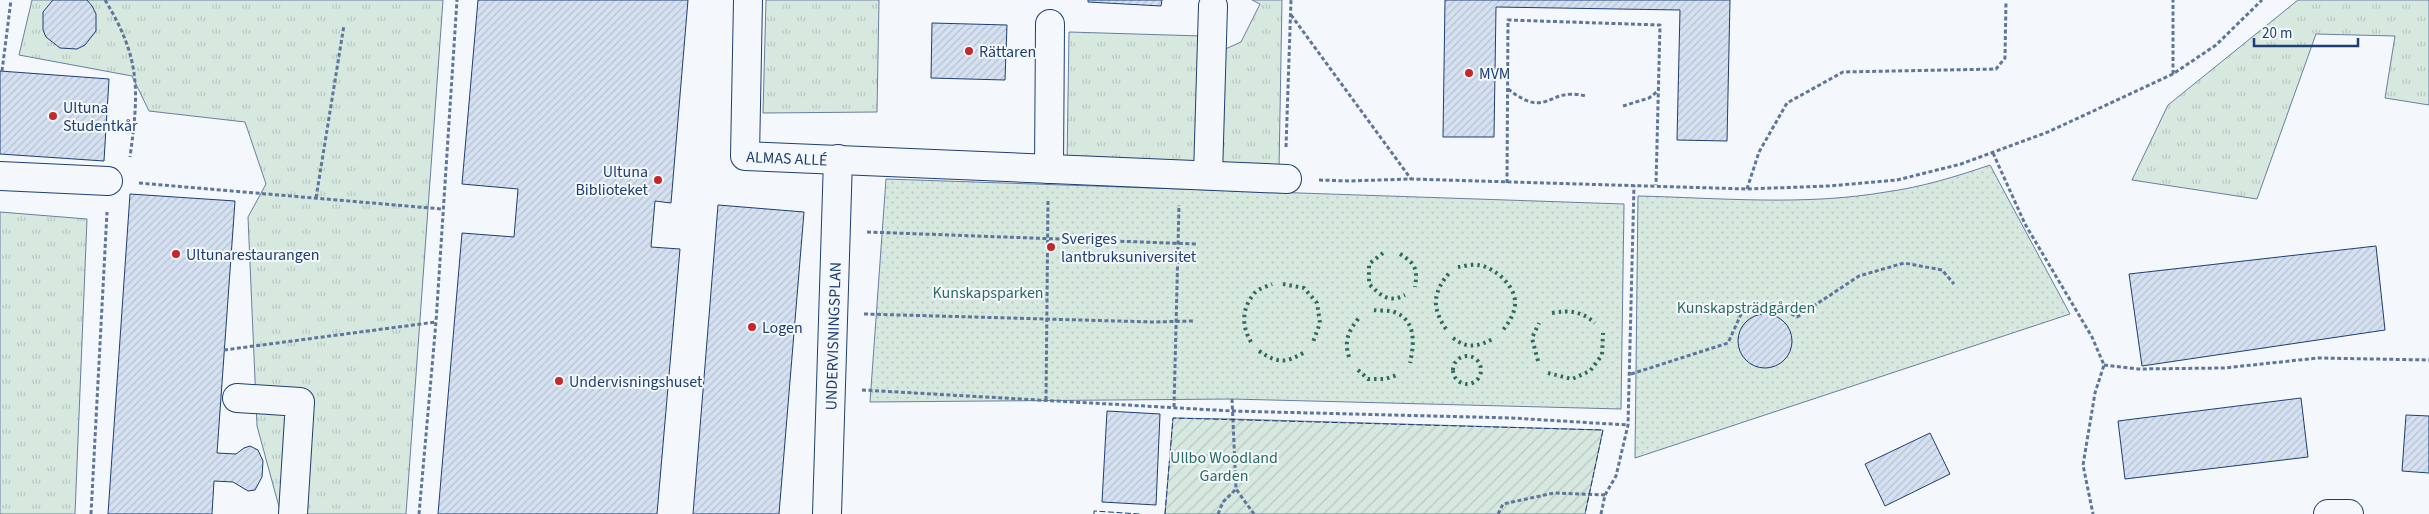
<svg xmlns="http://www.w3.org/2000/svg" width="2429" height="514" font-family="'Source Sans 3',sans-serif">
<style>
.grass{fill:url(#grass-tufts);stroke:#687fa3}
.park{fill:url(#park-dots);stroke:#687fa3}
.garden{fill:url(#garden-furrows);stroke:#687fa3}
.building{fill:url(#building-hatch);stroke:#1d3f73}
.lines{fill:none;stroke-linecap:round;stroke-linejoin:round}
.minor-casing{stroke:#1d3f73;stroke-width:30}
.path{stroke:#5e769c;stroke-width:3;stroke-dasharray:4 2.5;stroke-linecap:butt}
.minor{stroke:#f4f7fb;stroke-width:28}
.hedge{stroke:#2c6c60;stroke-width:4;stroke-dasharray:2.5 4;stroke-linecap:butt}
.fence{stroke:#1d3f73;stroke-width:1;stroke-dasharray:6 2.5;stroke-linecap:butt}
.poi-dot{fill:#c62828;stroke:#f4f7fb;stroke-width:2}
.labels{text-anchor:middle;stroke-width:4;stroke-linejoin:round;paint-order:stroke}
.poi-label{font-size:16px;fill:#1d3f73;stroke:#f4f7fb;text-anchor:start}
.street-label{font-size:16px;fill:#1d3f73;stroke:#f4f7fb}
.park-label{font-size:16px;fill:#2c6c60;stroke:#f4f7fb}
</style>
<defs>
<pattern id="grass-tufts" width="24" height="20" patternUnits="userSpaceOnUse" patternTransform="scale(1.25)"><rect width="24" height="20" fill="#d7e8df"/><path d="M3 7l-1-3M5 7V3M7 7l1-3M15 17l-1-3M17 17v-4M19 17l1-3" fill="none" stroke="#b8c8c3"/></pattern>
<pattern id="park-dots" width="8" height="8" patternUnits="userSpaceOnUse" patternTransform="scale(1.25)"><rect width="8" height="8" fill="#d7e8df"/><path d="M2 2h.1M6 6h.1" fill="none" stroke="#b8c8c3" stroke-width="1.8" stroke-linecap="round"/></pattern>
<pattern id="garden-furrows" width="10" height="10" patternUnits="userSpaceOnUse" patternTransform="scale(1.25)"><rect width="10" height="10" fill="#d7e8df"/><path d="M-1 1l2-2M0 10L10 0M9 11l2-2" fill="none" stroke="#b8c8c3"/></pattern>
<pattern id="building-hatch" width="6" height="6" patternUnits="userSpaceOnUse" patternTransform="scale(1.25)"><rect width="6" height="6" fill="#d5e0f0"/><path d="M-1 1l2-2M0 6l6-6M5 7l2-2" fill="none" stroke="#b6c1d1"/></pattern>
</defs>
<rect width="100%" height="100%" fill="#f4f7fb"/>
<path class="grass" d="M32,0H443L406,514H281L257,426L248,217L266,184L245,122L149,111L132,76L19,55Z
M766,0H879L877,112L763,113Z
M1252,0H1282L1279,169L1220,167L1223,50L1241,42L1260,4Z
M2298,0H2429V105L2385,98L2395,36L2316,34L2257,199L2132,180L2168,105Z
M1069,32L1202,36L1196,167L1067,164Z
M0,212L87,219L75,514H0Z"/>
<path class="park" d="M1990,165L2070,314L1635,458L1638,196C1720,198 1805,206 1886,192C1922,187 1955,177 1990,165Z
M886,179L1624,204L1621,409L1232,399L870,402Z"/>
<path class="garden" d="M1173,418L1232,419L1603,430L1585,514H1165Z"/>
<path class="building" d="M53,0H87L92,6L96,14V31L85,45L77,49L60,48L46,37L43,30V12Z
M478,0H688L671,203L655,201L651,247L680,249L657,514H438L462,233L514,237L518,189L462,184Z
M1088,0H1162L1161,6L1088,2Z
M1445,0H1730L1727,141L1677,140L1680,10L1496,7L1494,137H1443Z
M932,23L1007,25L1005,80L931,78Z
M0,71L109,79L104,161L0,154Z
M130,194L235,201L217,453L236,454L244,448L250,446L258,450L263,461L262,477L255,490L248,491L233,482L214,481L212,514H108Z
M718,205L804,212L779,514H693Z
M2376,246L2385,330L2142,366L2129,274Z
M1738 341a27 27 0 1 1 54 0a27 27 0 1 1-54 0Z
M2301,398L2308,457L2125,479L2118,421Z
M1107,411L1160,414L1156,505L1102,502Z
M2406,415L2429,416V473L2402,471Z
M1930,433L1950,474L1885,506L1865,464Z"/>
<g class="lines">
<defs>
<g id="minor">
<path id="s1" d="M748,0L745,156L1287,179"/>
<path d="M1049,169L1050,24"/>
<path d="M1208,175L1213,6"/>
<path d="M0,176L108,181"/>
<path d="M237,398L300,402L293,514"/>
<path id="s2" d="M827,514L838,159"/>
<path d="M2328,514H2349"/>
</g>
</defs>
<use href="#minor" class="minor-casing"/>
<path class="path" d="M105,0C141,59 139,91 130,157
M1291,15L1411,179
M2,71L11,0
M2173,74V0
M1508,89C1549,121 1547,86 1586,96
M1623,106L1649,98L1658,91
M1286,147L1291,0
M1993,153L2025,224L2092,337L2104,365L2095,393L2083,465L2093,514
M1319,180L1349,181L1411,179L1747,189L1829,186L1897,180L1961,164L2048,132L2173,74L2216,45L2262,0
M139,183L442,209
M1507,183L1508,20L1660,25L1656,185
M1747,189L1759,152L1787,103L1843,72L1996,69L2005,58L2006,1
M316,198L344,25
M867,232L1196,244
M864,314L1154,322L1193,321
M224,350L436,322
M2104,365L2138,369L2224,368L2318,358L2429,360
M1631,374L1728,343L1742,312L1774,304L1797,317L1859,276L1904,263L1942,270L1954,284
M862,390L1232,411L1512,418L1628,425
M1232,399L1236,489L1254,514
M1046,400L1048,199
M1174,407L1179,205
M91,514L107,212
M419,514L436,322L457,0
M1218,514L1223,502L1236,489
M1498,514L1503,504L1554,493L1605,495
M1601,514L1605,495L1616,476L1628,425L1634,185"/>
<use href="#minor" class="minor"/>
<path class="hedge" d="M1383,253L1369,264V284C1381,296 1389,303 1405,295
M1400,254C1415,263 1418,269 1415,287
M1458,267C1464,266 1472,264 1478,265C1495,267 1517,287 1515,305C1514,315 1509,322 1503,330
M1283,284L1304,288L1317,303L1320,323L1313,342
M1374,310C1380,311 1388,310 1394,312C1417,320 1414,345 1410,363
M1552,313C1570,310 1581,311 1595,323
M1446,329C1431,307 1433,292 1450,272
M1453,338C1469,350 1478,346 1495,338
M1251,342C1242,327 1241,309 1254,294C1257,289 1266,287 1272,284
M1259,351C1278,364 1286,363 1305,352
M1453 370a14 14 0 1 1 28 0a14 14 0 1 1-28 0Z
M1349,357C1344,341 1348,331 1359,318
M1538,361L1532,338L1539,323
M1358,370L1368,379H1385L1397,375
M1548,373L1572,379L1590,371L1602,355L1603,333"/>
<path class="fence" d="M1094,514V511L1140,514
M1165,514L1173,418L1603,430L1585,514"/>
</g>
<g class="poi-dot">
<circle cx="969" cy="51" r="5"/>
<circle cx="1469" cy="73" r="5"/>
<circle cx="53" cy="116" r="5"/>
<circle cx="658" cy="180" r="5"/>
<circle cx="1051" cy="247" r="5"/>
<circle cx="176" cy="254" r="5"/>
<circle cx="752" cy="327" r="5"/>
<circle cx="559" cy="381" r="5"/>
</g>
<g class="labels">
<g class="poi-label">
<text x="979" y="57">Rättaren</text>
<text x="1479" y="79">MVM</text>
<text x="63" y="113">Ultuna<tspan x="63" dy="18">Studentkår</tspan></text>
<text x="648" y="177" text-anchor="end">Ultuna<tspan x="648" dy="18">Biblioteket</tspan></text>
<text x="1061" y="244">Sveriges<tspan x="1061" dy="18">lantbruksuniversitet</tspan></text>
<text x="186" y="260">Ultunarestaurangen</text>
<text x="762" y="333">Logen</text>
<text x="569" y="387">Undervisningshuset</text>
</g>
<g class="street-label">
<text dy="6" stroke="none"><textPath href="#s1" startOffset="198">ALMAS ALLÉ</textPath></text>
<text dy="6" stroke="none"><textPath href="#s2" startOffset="178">UNDERVISNINGSPLAN</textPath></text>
</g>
<g class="park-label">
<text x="988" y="298">Kunskapsparken</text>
<text x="1746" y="313">Kunskapsträdgården</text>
<text x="1224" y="463">Ullbo Woodland<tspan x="1224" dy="18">Garden</tspan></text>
</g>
</g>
<path d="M2254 38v8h104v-8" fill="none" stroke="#1d3f73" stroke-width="2.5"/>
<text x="2262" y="38" font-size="15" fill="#1d3f73" stroke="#f4f7fb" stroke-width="4" paint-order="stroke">20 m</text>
</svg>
